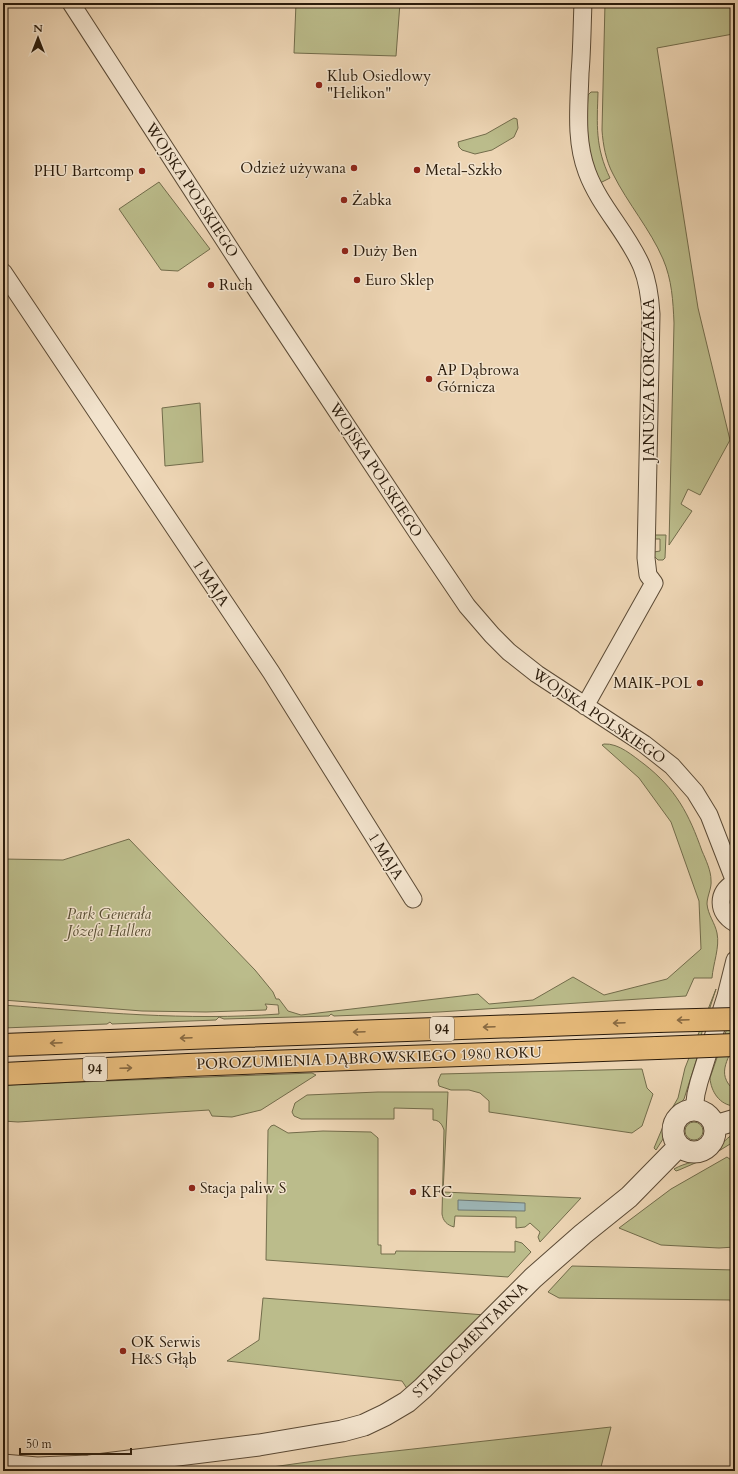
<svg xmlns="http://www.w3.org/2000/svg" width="738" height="1474" font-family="Cardo,serif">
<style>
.green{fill:#bbbc8b;stroke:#726c4b}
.water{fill:#9db6b7;stroke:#6f7872}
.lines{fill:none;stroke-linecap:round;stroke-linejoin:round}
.minor-casing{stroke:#5b4a35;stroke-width:19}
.tertiary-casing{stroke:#5b4a35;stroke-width:23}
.primary-casing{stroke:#2a1b0b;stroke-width:24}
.minor{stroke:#f3e4ce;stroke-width:17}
.tertiary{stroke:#f3e4ce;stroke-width:21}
.primary{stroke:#e6ba7a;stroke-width:22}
.primary-bridge-casing{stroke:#2a1b0b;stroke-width:24;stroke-linecap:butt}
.primary-bridge{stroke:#e6ba7a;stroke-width:22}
.oneway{stroke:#886a42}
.poi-dot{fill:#8f2418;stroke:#f3e4ce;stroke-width:1.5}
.labels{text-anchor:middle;stroke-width:3;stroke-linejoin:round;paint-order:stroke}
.shield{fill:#f3e4ce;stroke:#665746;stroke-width:1}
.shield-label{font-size:14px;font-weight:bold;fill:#2a1b0b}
.poi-label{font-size:15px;fill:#2a1b0b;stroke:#f3e4ce;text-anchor:start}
.street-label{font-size:15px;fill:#2a1b0b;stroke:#f3e4ce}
.park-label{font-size:15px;font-style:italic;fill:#564b31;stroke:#f3e4ce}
</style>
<rect width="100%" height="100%" fill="#edd5b4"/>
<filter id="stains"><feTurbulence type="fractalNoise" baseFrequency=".005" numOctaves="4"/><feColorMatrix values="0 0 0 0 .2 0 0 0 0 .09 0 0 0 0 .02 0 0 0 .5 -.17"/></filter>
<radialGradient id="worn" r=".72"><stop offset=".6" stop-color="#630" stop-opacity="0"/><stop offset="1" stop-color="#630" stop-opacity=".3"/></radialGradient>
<path class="green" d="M296,3H400L396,56L294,53Z
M605,3H735V26L734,27L733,34L657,48L698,308L730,440L700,495L688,489L681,504L692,511L669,545L674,323C673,301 672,280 663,259C650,229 628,204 613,174C606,161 603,145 602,130Z
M591,92H598C597,125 595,147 610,178L600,183C586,150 586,129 588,95Z
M514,118L517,119L518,128L514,137L492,150L475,154L462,150L459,147L458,142L486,134Z
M159,182L210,249L178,271L161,270L119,209Z
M200,403L203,462L165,466L162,408Z
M654,535H666L665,558L663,560H658L654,556V552L660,551V539H655Z
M604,744C619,743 633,756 644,764C676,789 689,814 702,851C706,860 711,871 711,880C712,888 707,896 707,904C708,915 715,923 717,933C720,947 713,964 712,978H694L686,996L439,1012L334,1016L331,1014L329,1016L224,1019L219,1017L216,1020L112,1024L110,1022L107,1024L3,1028V1005C95,1012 187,1021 279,1014L278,1005L265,1004L267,1007L266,1010L206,1012L142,1011L3,1000V859L63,860L129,839L255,970L273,992L276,999H279L288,1011L301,1015L478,994L489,1004L533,1000L573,977L604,995L667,979L701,949L699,901L671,822L639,778L602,745Z
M716,989L702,1032L697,1058L684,1099L669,1117L663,1139L656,1150L654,1148L667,1117L678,1098L685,1068Z
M735,1005C735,1015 737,1027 735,1037C732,1058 713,1072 735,1091L734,1106C720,1105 711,1092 710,1078Z
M642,1069L647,1088L653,1094L642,1126L632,1133L489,1112V1101L480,1093L469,1090H451L439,1086L438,1081L441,1074Z
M312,1073L316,1075L261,1110L232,1117L212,1116L209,1110L18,1122L3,1121V1085Z
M378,1092H448L443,1192L581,1198L540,1242L538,1237L540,1232L530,1223L525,1227L516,1228V1217L455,1216L454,1227C447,1225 443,1221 442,1214L444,1130C442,1124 439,1120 433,1120V1109L394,1108V1119H301L294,1116L292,1112L295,1103L307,1095Z
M685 1131a9 9 0 1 1 18 0a9 9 0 1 1-18 0Z
M274,1125L288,1133L323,1131L371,1132L378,1138V1245H381V1254H395L396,1251L515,1252V1241L522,1243L531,1252L508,1277L266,1260L268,1130L271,1126Z
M735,1133V1141L709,1157L679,1170L676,1171L674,1169C686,1162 698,1162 708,1157C718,1150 724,1139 735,1133Z
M727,1157L735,1163V1247L719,1248L661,1245L619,1228L671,1189Z
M572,1266L735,1270V1324L730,1300L559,1298L548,1292Z
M263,1298L485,1315L408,1390L402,1381L227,1361L259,1340Z
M611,1427L600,1471H244L350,1456Z"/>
<path class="water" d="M458,1200L525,1203V1211L458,1210Z"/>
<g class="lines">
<defs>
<path id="minor" d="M71,3L258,292L419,535L467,606L492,635L509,652L537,674L644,744L672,766L695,792L709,815L735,882
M583,3C582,26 582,50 580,73C579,107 575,140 587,172C600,207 628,233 642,267C648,282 650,297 651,314L646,558L648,575L654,583L585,706
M3,272L271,672L413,899
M735,882C716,893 717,912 735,923
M694,1110L696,1094L699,1082L726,996L735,960"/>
<path id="tertiary" d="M673 1131a21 21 0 1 1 42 0a21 21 0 1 1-42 0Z
M715,1126L735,1120
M3,1465L37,1468L89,1466L259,1445L342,1431L364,1425L385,1415L407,1402L423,1388L533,1278L583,1234L629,1197L679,1146"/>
<path id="primary" d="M3,1045L297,1034L658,1021
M3,1074L188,1065L657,1048"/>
</defs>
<use href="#minor" class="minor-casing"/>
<use href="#tertiary" class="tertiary-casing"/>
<use href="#primary" class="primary-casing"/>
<use href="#minor" class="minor"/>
<use href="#tertiary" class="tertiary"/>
<use href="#primary" class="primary"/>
<defs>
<path id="primary-bridge" d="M658,1021L735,1019
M657,1048L735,1045"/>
</defs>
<use href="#primary-bridge" class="primary-bridge-casing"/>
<use href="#primary-bridge" class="primary-bridge"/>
</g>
<defs><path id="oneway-shaft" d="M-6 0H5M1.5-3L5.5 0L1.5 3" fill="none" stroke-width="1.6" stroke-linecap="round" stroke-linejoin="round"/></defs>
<g class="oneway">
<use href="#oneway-shaft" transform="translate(683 1020) rotate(178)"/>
<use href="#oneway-shaft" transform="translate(619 1023) rotate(178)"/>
<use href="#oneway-shaft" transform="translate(489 1027) rotate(178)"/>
<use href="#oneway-shaft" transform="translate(359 1032) rotate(178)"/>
<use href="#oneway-shaft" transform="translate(186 1038) rotate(178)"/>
<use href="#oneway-shaft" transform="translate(56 1043) rotate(178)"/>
<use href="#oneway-shaft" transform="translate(126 1068) rotate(-2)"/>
</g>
<g class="poi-dot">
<circle cx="319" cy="85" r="4"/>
<circle cx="354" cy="168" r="4"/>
<circle cx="417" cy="170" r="4"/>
<circle cx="142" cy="171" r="4"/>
<circle cx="344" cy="200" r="4"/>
<circle cx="345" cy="251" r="4"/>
<circle cx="357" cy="280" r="4"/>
<circle cx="211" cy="285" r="4"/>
<circle cx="429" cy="379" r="4"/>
<circle cx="700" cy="683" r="4"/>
<circle cx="192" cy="1188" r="4"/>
<circle cx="413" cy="1192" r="4"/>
<circle cx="123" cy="1351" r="4"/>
</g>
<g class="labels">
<g class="shield">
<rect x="430" y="1017" width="24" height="24" rx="3"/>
<rect x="83" y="1057" width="24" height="24" rx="3"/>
</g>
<g class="shield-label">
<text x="442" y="1034">94</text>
<text x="95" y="1074">94</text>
</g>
<g class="poi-label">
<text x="327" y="81">Klub Osiedlowy<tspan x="327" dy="17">"Helikon"</tspan></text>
<text x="346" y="173" text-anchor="end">Odzież używana</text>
<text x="425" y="175">Metal-Szkło</text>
<text x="134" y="176" text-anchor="end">PHU Bartcomp</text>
<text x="352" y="205">Żabka</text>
<text x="353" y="256">Duży Ben</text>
<text x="365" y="285">Euro Sklep</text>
<text x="219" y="290">Ruch</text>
<text x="437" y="375">AP Dąbrowa<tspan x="437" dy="17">Górnicza</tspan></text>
<text x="692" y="688" text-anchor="end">MAIK-POL</text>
<text x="200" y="1193">Stacja paliw S</text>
<text x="421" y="1197">KFC</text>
<text x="131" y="1347">OK Serwis<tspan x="131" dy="17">H&amp;S Głąb</tspan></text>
</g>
<g class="street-label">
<text transform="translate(192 190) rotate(57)" y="5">WOJSKA POLSKIEGO</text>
<text transform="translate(649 380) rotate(-90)" y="5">JANUSZA KORCZAKA</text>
<text transform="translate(376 470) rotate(57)" y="5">WOJSKA POLSKIEGO</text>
<text transform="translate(211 583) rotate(56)" y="5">1 MAJA</text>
<text transform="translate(599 716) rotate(34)" y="5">WOJSKA POLSKIEGO</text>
<text transform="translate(386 856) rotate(58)" y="5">1 MAJA</text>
<text transform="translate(369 1058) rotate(-2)" y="5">POROZUMIENIA DĄBROWSKIEGO 1980 ROKU</text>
<text transform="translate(470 1340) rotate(-45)" y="5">STAROCMENTARNA</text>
</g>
<g class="park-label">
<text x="109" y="919">Park Generała<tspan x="109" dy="17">Józefa Hallera</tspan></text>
</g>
</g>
<rect width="738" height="1474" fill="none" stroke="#edd5b4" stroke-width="16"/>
<rect x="4" y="4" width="730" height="1466" fill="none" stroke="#2a1b0b" stroke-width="2"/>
<rect x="8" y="8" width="722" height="1458" fill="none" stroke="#2a1b0b"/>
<g transform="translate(38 38)" stroke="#f3e4ce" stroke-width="3" paint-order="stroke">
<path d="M0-3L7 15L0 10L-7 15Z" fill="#2a1b0b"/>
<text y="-6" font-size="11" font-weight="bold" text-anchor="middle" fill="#2a1b0b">N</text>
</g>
<path d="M20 1448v6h111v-6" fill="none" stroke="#2a1b0b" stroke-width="2"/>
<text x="26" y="1448" font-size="12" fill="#2a1b0b" stroke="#f3e4ce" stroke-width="3" paint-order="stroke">50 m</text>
<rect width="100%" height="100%" filter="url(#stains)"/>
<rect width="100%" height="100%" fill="url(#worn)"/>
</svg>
